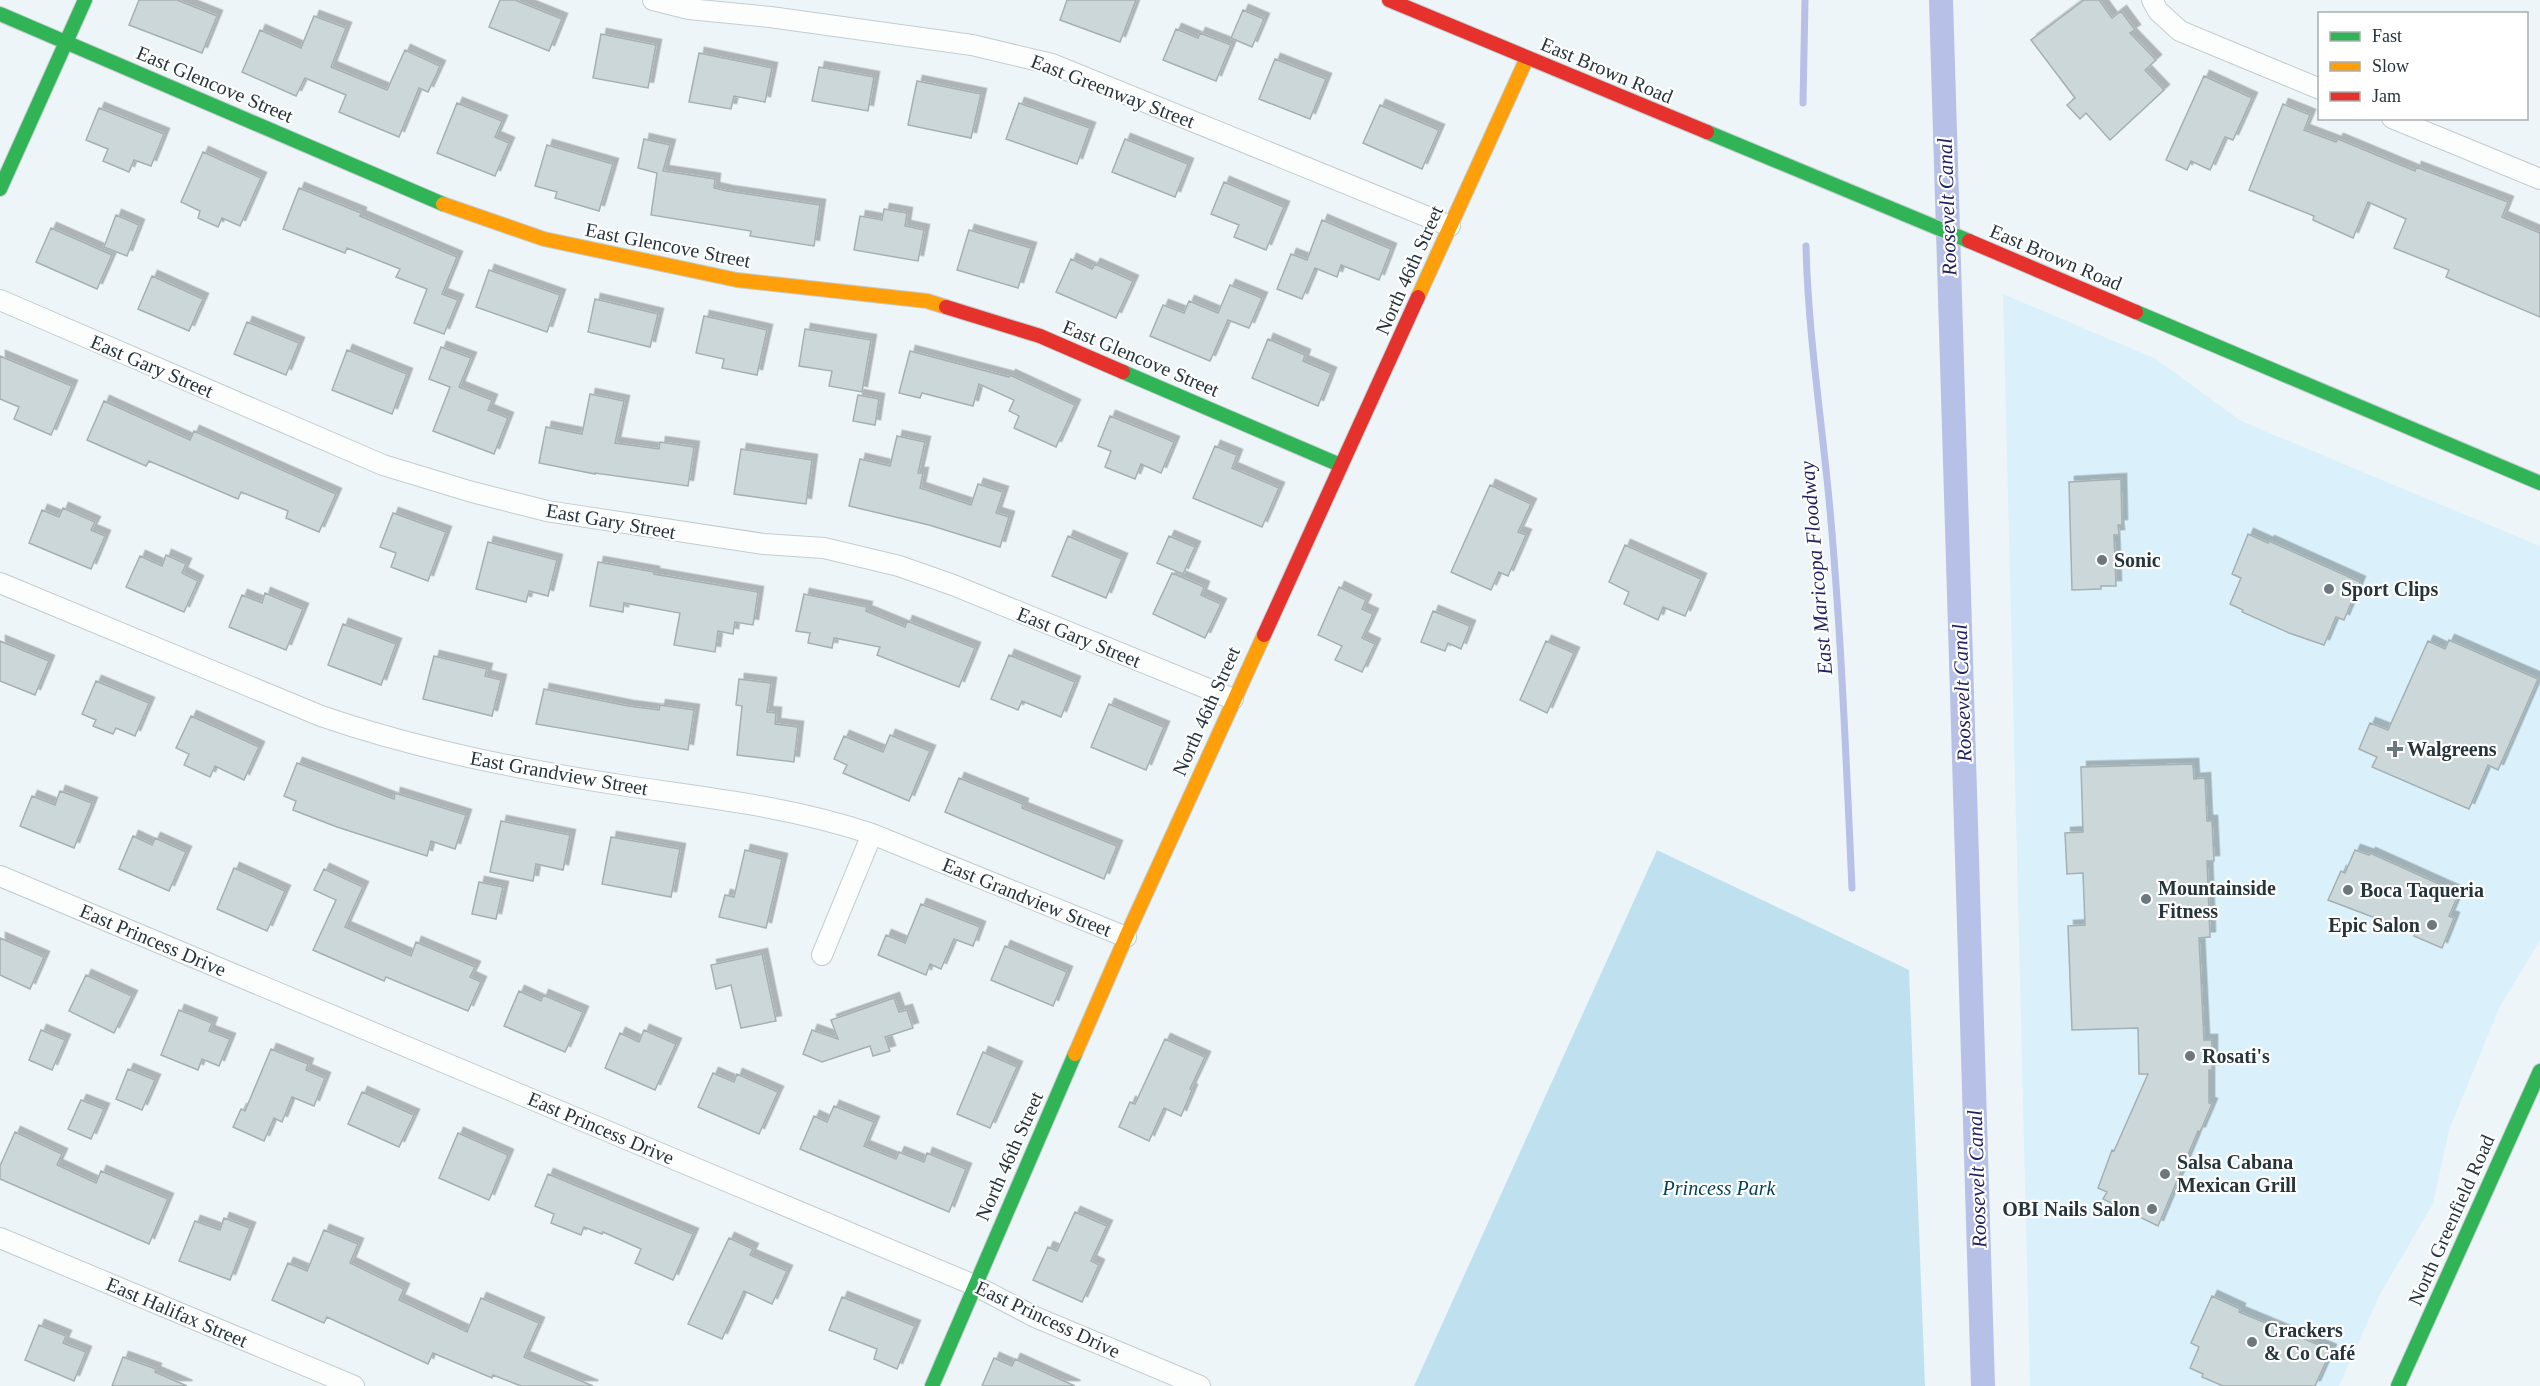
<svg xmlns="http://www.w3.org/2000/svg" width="2540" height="1386" font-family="Georgia,serif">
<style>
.built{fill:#daf1fb}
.green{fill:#bfe1ef}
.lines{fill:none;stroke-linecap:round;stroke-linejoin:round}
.stream{stroke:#b7c0e6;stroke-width:7}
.canal{stroke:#b7c0e6;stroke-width:24}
.building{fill:#ccd7d9;stroke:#a5b0b2;stroke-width:1.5;filter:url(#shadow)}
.street-casing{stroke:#c2cdd1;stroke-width:22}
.fast-casing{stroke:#c2cdd1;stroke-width:16}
.slow-casing{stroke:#c2cdd1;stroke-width:16}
.jam-casing{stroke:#c2cdd1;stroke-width:16}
.street{stroke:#fcfefe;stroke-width:20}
.fast{stroke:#30b455;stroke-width:14}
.slow{stroke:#ff9f0a;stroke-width:14}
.jam{stroke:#e5322d;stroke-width:14}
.poi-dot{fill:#6c787d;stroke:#fff;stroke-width:2}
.labels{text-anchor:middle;stroke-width:4.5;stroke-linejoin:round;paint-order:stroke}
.street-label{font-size:20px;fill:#26353b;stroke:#fff}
.poi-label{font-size:20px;font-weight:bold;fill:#26353b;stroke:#fff;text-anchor:start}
.park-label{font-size:20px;font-style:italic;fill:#054355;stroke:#fff}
.water-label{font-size:21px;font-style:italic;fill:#222260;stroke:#fff}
</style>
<defs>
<filter id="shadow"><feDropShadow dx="5.5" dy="-5.5" stdDeviation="0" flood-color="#0004"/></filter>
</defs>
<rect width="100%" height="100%" fill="#edf5f8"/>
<path class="built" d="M2003,294L2156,359L2241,421L2540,546V941L2500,1006L2449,1130L2433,1204L2380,1294L2339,1386H2030Z"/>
<path class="green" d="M1657,850L1909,970L1925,1386H1414Z"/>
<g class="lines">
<path class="stream" d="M1803,103L1805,0
M1806,246C1808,331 1821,415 1829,499C1841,628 1846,758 1852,888"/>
<path class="canal" d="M1941,0L1983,1386"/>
</g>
<path class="building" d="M139,0H177L217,16L202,53L129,25Z
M500,0H515L562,19L549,51L489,27Z
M1067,0H1136L1120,42L1060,20Z
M2084,0H2099L2112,18L2121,11L2135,30L2130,33L2156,60L2145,70L2164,90L2110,140L2086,113L2080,119L2067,105L2075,98L2031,40Z
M1243,10L1264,19L1252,47L1231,38Z
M314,16L346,28L331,67L387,90L405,50L440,66L428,92L419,88L399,137L339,112L346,95L305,78L296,96L242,72L260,30L301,48Z
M1176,29L1198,38L1200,33L1231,45L1216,81L1163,60Z
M601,34L656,45L648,88L593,78Z
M699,53L772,68L765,102L734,96L731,109L689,102Z
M1275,59L1326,79L1310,119L1259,99Z
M819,67L874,77L868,111L812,101Z
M2204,76L2252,98L2233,140L2225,137L2210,170L2191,161L2187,170L2166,160Z
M917,81L981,94L971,138L908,125Z
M457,103L502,121L495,137L509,143L495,176L437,153Z
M1019,103L1090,128L1077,164L1006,139Z
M2283,104L2310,115L2304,130L2336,142L2338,139L2415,171L2416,167L2508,202L2502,217L2540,233V317L2446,277L2449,270L2394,248L2406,219L2368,202L2353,238L2313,220L2314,216L2249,190Z
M1380,105L1439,130L1422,169L1363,143Z
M99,108L164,134L151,166L134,160L129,172L103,161L108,149L86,140Z
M644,139L670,145L663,171L715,179L714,188L727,191L820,205L814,246L750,236L751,231L651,215L657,173L638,168Z
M1125,139L1188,164L1175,197L1112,172Z
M547,145L613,164L599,211L555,198L557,192L535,186Z
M203,152L261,178L240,226L222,218L218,227L198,218L200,211L181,202Z
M1224,182L1284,207L1266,250L1234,237L1239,225L1211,214Z
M299,188L361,213L360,216L457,257L442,294L458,300L444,334L414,323L427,289L396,277L400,269L347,248L345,253L283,229Z
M884,209L907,213L905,226L924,230L918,261L854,250L860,216L882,220Z
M116,215L139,225L127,256L104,247Z
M1322,220L1391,249L1379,280L1341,265L1337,277L1315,268L1302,299L1277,289L1291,254L1307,260Z
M51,228L112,255L97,289L36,262Z
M969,230L1031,248L1018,288L957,270Z
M1071,259L1092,269L1095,264L1133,281L1116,318L1056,292Z
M489,270L560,295L547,332L476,307Z
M152,276L203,299L189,331L138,309Z
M1230,285L1262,298L1249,328L1228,320L1210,361L1150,336L1163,305L1184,313L1189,301L1218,313Z
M595,299L658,314L650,347L588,332Z
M704,316L767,330L757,375L722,368L724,359L696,353Z
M247,322L299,343L286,375L234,354Z
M805,329L871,340L862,392L829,386L832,371L799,366Z
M1268,339L1305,355L1303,361L1331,373L1318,406L1252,378Z
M441,347L471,358L459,387L492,400L488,410L508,418L494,454L433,431L450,387L429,379Z
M347,350L407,374L392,414L332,390Z
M910,351L1009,377L1010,375L1075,405L1056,447L1014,428L1019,416L1009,411L1014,400L979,384L973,406L922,393L920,398L899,393Z
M0,356L72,386L51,435L14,419L19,407L0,399Z
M590,394L624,401L615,443L659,449L660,442L694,447L688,486L595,473V474L539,463L546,427L582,434Z
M858,395L879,399L875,425L853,421Z
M104,401L190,440L194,431L336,494L319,532L286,518L288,511L241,492L238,499L149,461L146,466L87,440Z
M1110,416L1174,442L1161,473L1141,464L1135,479L1105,467L1111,451L1098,446Z
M897,436L925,442L918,473H923L920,488L971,505L978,484L1003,492L996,513L1009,517L1000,547L929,525L849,506L860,459L890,466Z
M1215,446L1237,455L1232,468L1279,488L1262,527L1193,498Z
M741,449L812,460L806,504L734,494Z
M2121,479L2122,525H2118L2119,535H2114L2116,586H2101V589L2072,590L2069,482Z
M1490,485L1531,504L1518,532L1526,535L1508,576L1499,572L1491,590L1451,572Z
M63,508L95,522L91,530L105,536L91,569L29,543L42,510L59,517Z
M393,513L446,532L428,581L391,567L396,553L380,547Z
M2248,534L2268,543L2269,541L2360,582L2344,620L2336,617L2324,645L2289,633L2242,612L2243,610L2230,604L2241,578L2232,574Z
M1068,536L1122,559L1106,598L1052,576Z
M1169,536L1195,547L1183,574L1157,563Z
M488,542L557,560L548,596L529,591L526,602L476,589Z
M1625,545L1701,579L1685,616L1663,607L1658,620L1624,604L1629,592L1609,582Z
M166,555L186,564L182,573L198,581L184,612L126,587L140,556L162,566Z
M598,562L654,572V574L758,592L753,625L735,622L733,634L718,631L715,652L674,645L680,613L624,603L623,612L590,606Z
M1172,573L1204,587L1201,595L1221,604L1205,638L1153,614Z
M1339,587L1366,600L1362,609L1373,614L1362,638L1375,644L1362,672L1335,660L1342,646L1318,635Z
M265,593L303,609L286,650L229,627L242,595L262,603Z
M804,594L867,607L866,611L905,627L907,621L975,648L959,687L877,655L880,647L834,638L832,648L808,643L810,633L796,631Z
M1433,611L1470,626L1461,649L1448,643L1445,651L1421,642Z
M343,624L396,644L381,685L328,665Z
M2449,640L2538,679L2498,770L2488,765L2469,809L2372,767L2377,757L2359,749L2370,723L2388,730L2428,641L2445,649Z
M0,641L49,661L35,695L0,681Z
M1546,641L1574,653L1547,713L1520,700Z
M1009,655L1075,682L1061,717L1022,701L1018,710L991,699Z
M434,656L487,669L485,676L501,680L492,716L423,699Z
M739,679L771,683L767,712L776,713L775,724L798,727L794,762L737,755L742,706L736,705Z
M96,681L149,703L135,736L116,728L113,734L93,726L96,720L82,714Z
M544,689L628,706L659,710L660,705L694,710L688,750L536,724Z
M1109,704L1164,727L1146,770L1091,747Z
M191,716L259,747L244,780L215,766L210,777L184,765L189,754L176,748Z
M890,735L930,751L909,801L843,773L847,765L834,759L844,736L883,752Z
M297,763L394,799L395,793L466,815L455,849L431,841L427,856L337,827L293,810L296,801L284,796Z
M2193,764L2194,779L2205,778L2207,821H2212L2214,861H2207L2210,937L2199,938L2204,1040H2212V1070H2209V1103L2212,1104L2200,1132L2198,1131L2158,1226L2103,1199L2107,1192L2098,1188L2112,1150L2114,1151L2148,1074H2139L2138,1028L2072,1030L2068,926L2085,925L2083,873L2067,874L2065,833L2083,832L2081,767Z
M959,778L1023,804L1022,808L1117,846L1104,879L945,812Z
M60,791L92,803L74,848L20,826L32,796L55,805Z
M501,821L570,835L563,870L536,864L533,881L490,872Z
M133,836L152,845L155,838L186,852L169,891L119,869Z
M611,837L680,849L671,897L602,884Z
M745,850L782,859L766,928L719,917L725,895L734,897Z
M2355,850L2369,855L2370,853L2459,893L2449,916L2454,918L2442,948L2414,936L2415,933L2328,900L2341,871L2345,873Z
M234,868L285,891L267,931L217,909Z
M324,869L363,887L345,927L411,956L416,942L475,967L470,977L481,982L468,1011L386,977L384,981L313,950L336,900L314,890Z
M479,882L503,887L496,919L472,914Z
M921,904L980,927L973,946L954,939L941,969L930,964L926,975L878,955L886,935L905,943Z
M0,938L44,957L30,989L0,975Z
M1005,946L1067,972L1053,1006L991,980Z
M762,954L776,1021L741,1028L731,985L716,989L711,965Z
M86,975L132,996L114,1033L69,1011Z
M519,991L541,1001L543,995L583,1012L565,1052L504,1026Z
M894,998L899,1012L907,1010L913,1028L885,1037L890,1051L873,1056L870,1046L822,1062L803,1054L812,1030L838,1039L831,1020Z
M179,1010L212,1023L209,1031L230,1039L219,1066L202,1059L198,1070L161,1055Z
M41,1030L65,1040L52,1070L29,1060Z
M644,1030L676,1044L655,1090L605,1068L620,1033L639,1042Z
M1165,1039L1205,1057L1190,1089L1192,1090L1181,1116L1164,1108L1149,1141L1119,1127L1130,1102L1135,1104Z
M271,1049L308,1064L306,1070L325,1078L314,1106L292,1097L282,1122L274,1118L264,1141L233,1127L241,1109L245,1111Z
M983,1052L1017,1067L990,1128L957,1114Z
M128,1069L155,1080L142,1110L116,1099Z
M713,1073L734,1082L737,1074L778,1092L759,1134L698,1107Z
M362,1092L414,1115L399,1147L348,1124Z
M81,1100L104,1109L91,1139L68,1129Z
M834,1106L874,1122L864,1146L896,1159L899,1152L924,1162L927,1153L966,1169L949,1212L800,1149L814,1116L827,1122Z
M15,1132L62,1154L57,1165L96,1183L101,1171L168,1199L149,1244L0,1179V1166Z
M458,1133L508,1155L489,1200L439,1178Z
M548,1174L693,1234L673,1280L635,1263L641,1249L603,1232L602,1234L584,1227L581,1235L551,1223L554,1214L535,1206Z
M1075,1212L1107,1226L1091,1261L1099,1265L1082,1302L1033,1280L1048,1247L1057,1251Z
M224,1218L250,1228L230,1280L179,1261L195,1221L220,1230Z
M324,1230L358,1244L350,1263L404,1289L399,1300L467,1332L481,1298L539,1323L524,1357L593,1386H521L493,1375L492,1378L433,1353L428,1364L327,1317L324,1323L272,1300L288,1263L307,1271Z
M729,1238L753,1249L750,1255L787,1271L772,1304L744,1291L722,1339L688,1324Z
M2212,1296L2240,1309L2239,1312L2331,1350L2315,1386H2223L2202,1377L2203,1374L2190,1368L2199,1347L2191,1343Z
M842,1297L915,1326L897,1369L874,1359L877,1349L829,1330Z
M39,1325L66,1336L63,1343L86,1352L74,1381L25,1360Z
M123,1357L156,1369L155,1372L187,1386H112Z
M994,1358L1012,1366L1015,1359L1075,1386H982Z"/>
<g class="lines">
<defs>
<path id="street" d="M653,0L689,9L770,17L972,45L1052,64L1450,226
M2152,0L2158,11L2180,31L2320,89
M2392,118L2540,179
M0,300L383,465L472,492L547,511L764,544L824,548L899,566L953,585L1233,699
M0,583L321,716C420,750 523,770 627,786C709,798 792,807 872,834L1126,937
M0,876L974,1285L1035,1317L1200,1386
M822,955L872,834
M0,1238L354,1386"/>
<path id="fast" d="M0,14L443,204
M1707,132L1969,241
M0,189L85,0
M2136,312L2540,483
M1123,372L1340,465
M932,1386L1075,1054
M2398,1386L2540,1071"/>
<path id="slow" d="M443,204L544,239L737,280L927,301L946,307
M1418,297L1527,58
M1075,1054L1126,937L1264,635"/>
<path id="jam" d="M1389,0L1707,132
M1969,241L2136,312
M946,307L1040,336L1123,372
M1264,635L1418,297"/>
</defs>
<use href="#street" class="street-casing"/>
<use href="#fast" class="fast-casing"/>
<use href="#slow" class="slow-casing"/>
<use href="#jam" class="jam-casing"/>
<use href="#street" class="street"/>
<use href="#fast" class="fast"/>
<use href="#slow" class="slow"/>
<use href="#jam" class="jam"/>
</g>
<g class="poi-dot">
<circle cx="2102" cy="560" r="6"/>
<circle cx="2329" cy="589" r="6"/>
<path d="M2392 740h6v6h6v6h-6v6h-6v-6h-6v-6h6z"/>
<circle cx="2348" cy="890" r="6"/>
<circle cx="2146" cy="899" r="6"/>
<circle cx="2432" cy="925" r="6"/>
<circle cx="2190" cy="1056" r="6"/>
<circle cx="2165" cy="1174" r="6"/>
<circle cx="2152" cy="1209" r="6"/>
<circle cx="2252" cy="1342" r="6"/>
</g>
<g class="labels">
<g class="street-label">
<text transform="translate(1607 70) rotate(23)" y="7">East Brown Road</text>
<text transform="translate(215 84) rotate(23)" y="7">East Glencove Street</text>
<text transform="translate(1113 91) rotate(21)" y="7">East Greenway Street</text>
<text transform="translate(668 245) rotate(11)" y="7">East Glencove Street</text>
<text transform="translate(2056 257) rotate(23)" y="7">East Brown Road</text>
<text transform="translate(1409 270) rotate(-66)" y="7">North 46th Street</text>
<text transform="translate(1141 358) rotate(23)" y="7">East Glencove Street</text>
<text transform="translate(152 366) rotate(23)" y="7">East Gary Street</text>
<text transform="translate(611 521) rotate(10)" y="7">East Gary Street</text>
<text transform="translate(1079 637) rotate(22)" y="7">East Gary Street</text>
<text transform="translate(1206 711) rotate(-66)" y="7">North 46th Street</text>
<text transform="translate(559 773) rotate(10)" y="7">East Grandview Street</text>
<text transform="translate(1027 897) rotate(22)" y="7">East Grandview Street</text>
<text transform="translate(153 940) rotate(23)" y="7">East Princess Drive</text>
<text transform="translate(601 1128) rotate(23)" y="7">East Princess Drive</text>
<text transform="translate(1009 1156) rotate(-66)" y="7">North 46th Street</text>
<text transform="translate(2451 1220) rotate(-66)" y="7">North Greenfield Road</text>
<text transform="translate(177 1312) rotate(23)" y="7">East Halifax Street</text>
<text transform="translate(1048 1319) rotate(25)" y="7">East Princess Drive</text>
</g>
<g class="poi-label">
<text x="2114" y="567">Sonic</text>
<text x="2341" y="596">Sport Clips</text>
<text x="2407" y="756">Walgreens</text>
<text x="2158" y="895">Mountainside<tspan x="2158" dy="23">Fitness</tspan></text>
<text x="2360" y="897">Boca Taqueria</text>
<text x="2420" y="932" text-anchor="end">Epic Salon</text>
<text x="2202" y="1063">Rosati's</text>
<text x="2177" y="1169">Salsa Cabana<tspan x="2177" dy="23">Mexican Grill</tspan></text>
<text x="2140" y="1216" text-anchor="end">OBI Nails Salon</text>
<text x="2264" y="1337">Crackers<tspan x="2264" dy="23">&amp; Co Café</tspan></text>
</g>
<g class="park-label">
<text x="1719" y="1195">Princess Park</text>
</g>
<g class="water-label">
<text transform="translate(1947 207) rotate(-92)" y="7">Roosevelt Canal</text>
<text transform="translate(1816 568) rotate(-95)" y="7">East Maricopa Floodway</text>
<text transform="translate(1962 693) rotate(-92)" y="7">Roosevelt Canal</text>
<text transform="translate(1977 1179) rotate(-92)" y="7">Roosevelt Canal</text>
</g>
</g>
<rect x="2318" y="12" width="210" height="108" fill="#ffffff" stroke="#a8aeb1" stroke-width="1.5"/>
<rect x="2330" y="32" width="30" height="9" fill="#30b455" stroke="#a8aeb1" stroke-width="1.5"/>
<text x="2372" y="42" font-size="18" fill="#26353b">Fast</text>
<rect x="2330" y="62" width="30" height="9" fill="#ff9f0a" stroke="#a8aeb1" stroke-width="1.5"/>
<text x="2372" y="72" font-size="18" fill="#26353b">Slow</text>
<rect x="2330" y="92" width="30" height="9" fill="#e5322d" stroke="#a8aeb1" stroke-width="1.5"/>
<text x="2372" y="102" font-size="18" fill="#26353b">Jam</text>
</svg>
